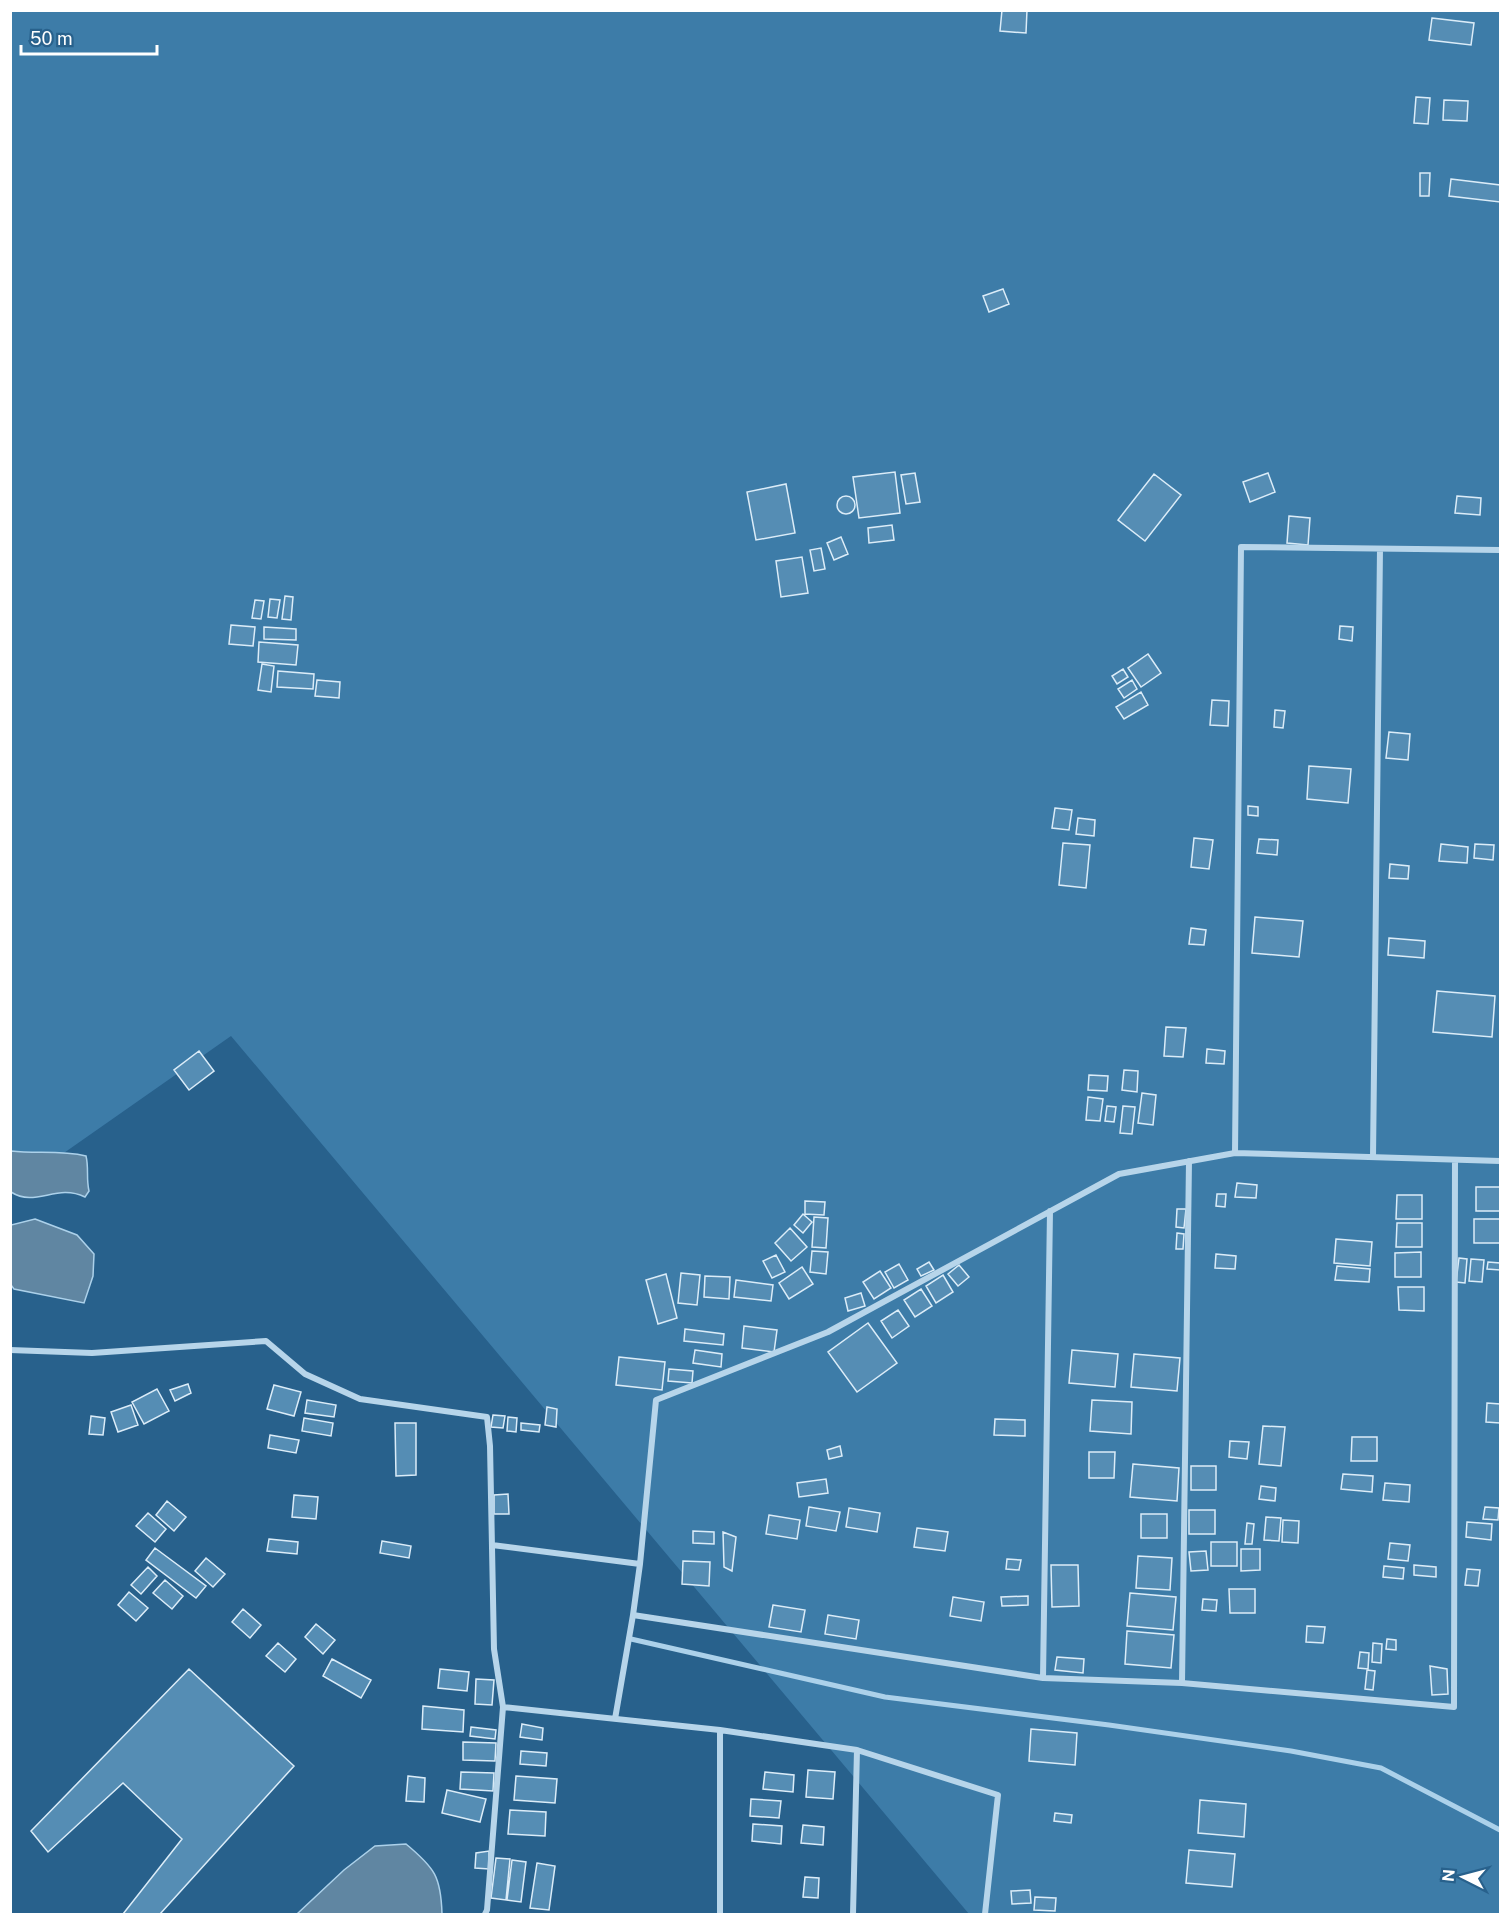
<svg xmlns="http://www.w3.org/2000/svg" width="1511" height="1925" font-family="'Public Sans',sans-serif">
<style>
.green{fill:#3d7ca8}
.water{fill:#6086a2;stroke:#acd1ea;stroke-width:1.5}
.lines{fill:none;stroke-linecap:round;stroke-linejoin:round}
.stream{stroke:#acd1ea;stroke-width:5}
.building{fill:#558db4;stroke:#dbecf8;stroke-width:1.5}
.minor{stroke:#b7d5ea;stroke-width:6}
</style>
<rect width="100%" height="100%" fill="#28618c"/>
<path class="green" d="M11,11H1500V1914H969L231,1036L11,1190Z"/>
<path class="water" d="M11,1151C36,1154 60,1150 86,1156C89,1168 86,1178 89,1191L85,1197C56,1183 36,1208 11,1192Z
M35,1219L77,1235L94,1254L93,1276L84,1303L14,1289L11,1285V1225Z
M406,1844C435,1868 441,1877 442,1914H297L344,1870L375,1846Z"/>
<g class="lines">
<path class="stream" d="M631,1639L885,1697L1109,1725L1291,1751L1381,1768L1500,1830"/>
</g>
<path class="building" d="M1002,10H1027L1026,33L1000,31Z
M1432,18L1474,23L1471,45L1429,40Z
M1416,97L1430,98L1428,124L1414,123Z
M1444,100L1468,101L1467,121L1443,120Z
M1420,173H1430L1429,196H1420Z
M1451,179L1500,185V202L1449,196Z
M1003,289L1009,304L989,312L983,296Z
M895,472L900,513L859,518L853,477Z
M915,473L920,502L906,504L901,475Z
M1268,473L1275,492L1250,502L1243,482Z
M1154,474L1181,495L1145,541L1118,520Z
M786,484L795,533L756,540L747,492Z
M1457,496L1481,498L1480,515L1455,513Z
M837 505a9 9 0 1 1 18 0a9 9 0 1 1-18 0Z
M1289,516L1310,518L1308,545L1287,543Z
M892,525L894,540L869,543L868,528Z
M841,537L848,554L834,560L827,543Z
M821,548L825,569L814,571L810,550Z
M802,557L808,593L781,597L776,561Z
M285,596L293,597L291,620L282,619Z
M270,599L280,600L277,618L268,617Z
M255,600L264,601L261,619L252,618Z
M231,625L255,627L253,646L229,644Z
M1340,626L1353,627L1352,641L1339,639Z
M264,627L296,629V640L264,639Z
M259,642L298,645L296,665L258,662Z
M1148,654L1161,673L1141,687L1128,668Z
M262,664L274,666L271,692L258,690Z
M1123,669L1128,677L1117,684L1112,676Z
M278,671L314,674L313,689L277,687Z
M317,680L340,682L339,698L315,696Z
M1132,680L1137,689L1124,698L1118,689Z
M1141,692L1148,705L1124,719L1116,707Z
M1212,700L1229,701L1228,726L1210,725Z
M1275,710L1285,711L1283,728L1274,727Z
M1389,732L1410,734L1408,760L1386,758Z
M1309,766L1351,769L1348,803L1307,799Z
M1248,806L1258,807V816L1248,815Z
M1055,808L1072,810L1069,830L1052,828Z
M1078,818L1095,820L1094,836L1076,834Z
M1194,838L1213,840L1209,869L1191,867Z
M1259,839L1278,840L1277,855L1257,853Z
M1063,843L1090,845L1086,888L1059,885Z
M1441,844L1468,847L1467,863L1439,861Z
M1475,844L1494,845L1493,860L1474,858Z
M1390,864L1409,866L1408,879L1389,878Z
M1255,917L1303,921L1299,957L1252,953Z
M1191,928L1206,930L1204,945L1189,944Z
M1389,938L1425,941L1424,958L1388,955Z
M1437,991L1495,996L1492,1037L1433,1032Z
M1166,1027L1186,1028L1183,1057L1164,1056Z
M1207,1049L1225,1051L1224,1064L1206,1063Z
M199,1051L214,1071L189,1090L174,1070Z
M1124,1070L1138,1071L1137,1092L1122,1090Z
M1089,1075L1108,1076L1107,1091L1088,1090Z
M1142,1093L1156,1095L1153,1125L1138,1123Z
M1088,1097L1103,1099L1100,1121L1086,1120Z
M1107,1106L1116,1107L1114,1122L1105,1121Z
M1123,1106L1135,1107L1132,1134L1120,1133Z
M1237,1183L1257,1185L1256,1198L1235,1197Z
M1476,1187H1500V1211H1476Z
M1217,1194H1226L1225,1207L1216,1206Z
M1397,1195H1422V1219H1396Z
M805,1201L825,1202L824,1215L805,1214Z
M1177,1209H1186L1184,1228L1176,1227Z
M803,1214L812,1222L803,1233L794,1225Z
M814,1217L828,1218L826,1248L812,1247Z
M1474,1219H1500V1243H1474Z
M1397,1223H1422V1247H1396Z
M790,1228L807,1247L791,1261L775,1243Z
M1177,1233L1184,1234L1183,1249H1176Z
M1336,1239L1372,1242L1370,1266L1334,1263Z
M812,1251L828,1252L826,1274L810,1272Z
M1421,1252V1277H1395V1253Z
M1216,1254L1236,1256L1235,1269L1215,1268Z
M776,1255L785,1272L772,1278L763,1261Z
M1459,1258L1467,1259L1465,1283L1456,1282Z
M1471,1259L1484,1260L1482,1282L1469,1281Z
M929,1262L934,1270L921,1276L917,1269Z
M1488,1262L1500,1263V1270L1487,1269Z
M899,1264L908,1280L894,1288L885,1272Z
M959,1265L969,1277L958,1286L948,1274Z
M1337,1266L1370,1269L1369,1282L1335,1280Z
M802,1267L813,1284L789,1299L779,1283Z
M880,1271L891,1288L874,1299L863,1282Z
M681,1273L700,1275L697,1305L678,1303Z
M666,1274L677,1318L658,1324L646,1280Z
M943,1275L953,1292L936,1303L926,1286Z
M705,1276L730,1277L729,1299L704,1297Z
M736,1280L773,1285L771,1301L734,1297Z
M1398,1287H1424V1311L1399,1310Z
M921,1289L932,1306L915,1317L904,1300Z
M861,1293L865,1306L848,1311L845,1298Z
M898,1310L909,1326L892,1338L881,1321Z
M868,1323L897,1363L857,1392L828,1352Z
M744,1326L777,1330L774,1352L742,1348Z
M685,1329L724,1334L723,1345L684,1341Z
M695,1350L722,1354L721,1367L693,1363Z
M1072,1350L1118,1354L1115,1387L1069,1383Z
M1134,1354L1180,1358L1177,1391L1131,1387Z
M619,1357L665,1362L662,1390L616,1385Z
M669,1369L693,1371L692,1383L668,1381Z
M188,1384L191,1393L175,1401L170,1390Z
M274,1385L301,1392L294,1416L267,1409Z
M157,1389L169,1411L144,1424L132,1402Z
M307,1400L336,1405L334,1417L305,1413Z
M1092,1400L1132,1402L1131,1434L1090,1431Z
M1487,1403L1500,1404V1423L1486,1422Z
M131,1405L138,1425L118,1432L111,1412Z
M547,1407L557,1409L556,1427L545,1425Z
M493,1415L505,1416L503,1428L491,1427Z
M91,1416L105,1418L103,1435L89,1434Z
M508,1417L517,1418L516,1432L507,1431Z
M304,1418L333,1423L331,1436L302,1431Z
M995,1419L1025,1420V1436L994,1435Z
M395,1423H416V1475L396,1476Z
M521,1423L540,1425L539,1432L521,1430Z
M1263,1426L1285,1427L1281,1466L1259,1464Z
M270,1435L299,1440L296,1453L268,1448Z
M1352,1437H1377V1461H1351Z
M1230,1441L1249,1442L1247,1459L1229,1457Z
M840,1446L842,1456L829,1459L827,1450Z
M1089,1452H1115L1114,1478H1089Z
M1133,1464L1179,1468L1177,1501L1130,1497Z
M1191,1466H1216V1490H1191Z
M1343,1474L1373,1476L1372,1492L1341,1489Z
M826,1479L828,1493L799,1497L797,1483Z
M1385,1483L1410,1485L1409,1502L1383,1500Z
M1261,1486L1276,1488L1275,1501L1259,1499Z
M508,1494L509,1514H494V1495Z
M294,1495L318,1497L316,1519L292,1517Z
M167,1501L186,1517L174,1531L156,1515Z
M809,1507L840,1512L836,1531L806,1526Z
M1485,1507L1499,1508L1498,1520L1483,1519Z
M849,1508L880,1513L877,1532L846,1527Z
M1189,1510H1215V1534H1189Z
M148,1513L166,1529L155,1542L136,1526Z
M1141,1514H1167V1538H1141Z
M769,1515L800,1520L797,1539L766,1534Z
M1266,1517L1281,1518L1279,1541L1264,1540Z
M1283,1520L1299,1521L1298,1543L1282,1542Z
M1467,1522L1492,1524L1491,1540L1466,1537Z
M1247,1523L1254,1524L1252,1544H1245Z
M917,1528L948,1532L945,1551L914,1547Z
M693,1531L714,1532V1544L693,1543Z
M723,1532L736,1537L732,1571L724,1567Z
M269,1539L298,1542L297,1554L267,1551Z
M382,1541L411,1546L409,1558L380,1553Z
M1211,1542H1237V1566H1211Z
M1390,1543L1410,1545L1408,1561L1388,1559Z
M155,1548L206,1586L196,1598L146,1560Z
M1241,1549H1260V1570L1241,1571Z
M1206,1551L1208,1570L1191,1571L1189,1552Z
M1138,1556L1172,1558L1170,1590L1136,1588Z
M206,1558L225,1574L213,1587L195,1571Z
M1007,1559L1021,1560L1019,1570L1006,1569Z
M683,1561L710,1562L709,1586L682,1584Z
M1051,1565H1078L1079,1606L1052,1607Z
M1414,1565L1436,1567V1577L1414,1575Z
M1384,1566L1404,1568L1403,1579L1383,1577Z
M148,1567L157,1576L141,1594L131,1585Z
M1467,1569L1480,1570L1478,1586L1465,1585Z
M165,1580L183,1596L172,1609L153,1593Z
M1229,1589H1255V1613H1230Z
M129,1592L148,1608L136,1621L118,1605Z
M1130,1593L1176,1597L1173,1630L1127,1626Z
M1028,1596V1605L1002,1606L1001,1597Z
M953,1597L984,1602L981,1621L950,1616Z
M1203,1599L1217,1600L1216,1611L1202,1610Z
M773,1605L805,1610L801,1632L769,1627Z
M243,1609L261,1625L250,1638L232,1622Z
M828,1615L859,1620L856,1639L825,1634Z
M316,1624L335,1640L323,1654L305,1637Z
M1307,1626L1325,1627L1323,1643L1306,1642Z
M1127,1631L1174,1635L1171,1668L1125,1664Z
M1387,1639L1396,1640V1650L1386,1649Z
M278,1643L296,1659L285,1672L266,1656Z
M1373,1643L1382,1644L1381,1663L1372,1662Z
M1360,1652L1369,1653L1368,1669L1358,1668Z
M1057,1657L1084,1659L1083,1673L1055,1670Z
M332,1659L371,1680L361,1698L323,1676Z
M1430,1666L1447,1669L1448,1694L1432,1695Z
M189,1669L294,1766L160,1914H123L182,1839L123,1783L48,1852L31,1831Z
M440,1669L469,1672L467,1691L438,1688Z
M1367,1670L1375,1671L1373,1690L1365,1689Z
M476,1679L494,1680L492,1705L475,1704Z
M423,1706L464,1710L463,1732L422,1729Z
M522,1724L543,1728L542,1740L520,1737Z
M471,1727L496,1730L495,1739L470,1736Z
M1031,1729L1077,1733L1075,1765L1029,1761Z
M463,1742L496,1743L495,1761L463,1760Z
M521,1751L547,1753L546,1766L520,1764Z
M808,1770L835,1772L833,1799L806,1797Z
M461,1772L494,1773L493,1791L460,1789Z
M765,1772L794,1775L793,1792L763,1789Z
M408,1776L425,1778L424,1802L406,1801Z
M516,1776L557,1779L555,1803L514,1800Z
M447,1790L486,1799L480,1822L442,1813Z
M751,1799L781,1801L779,1818L750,1816Z
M1200,1800L1246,1804L1244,1837L1198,1833Z
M510,1810L546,1812L545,1836L508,1834Z
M1055,1813L1072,1815L1071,1823L1054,1821Z
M753,1824L782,1826L781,1844L752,1841Z
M803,1825L824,1827L823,1845L801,1843Z
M1189,1850L1235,1854L1232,1887L1186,1883Z
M489,1851V1869L475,1868L476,1853Z
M496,1858L510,1859L506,1900L491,1898Z
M512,1860L526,1862L521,1902L507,1900Z
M537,1863L555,1866L549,1910L530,1908Z
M805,1877L819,1878L818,1898L803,1897Z
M1030,1890L1031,1903L1012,1904L1011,1891Z
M1035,1897L1056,1898L1055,1911L1034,1910Z"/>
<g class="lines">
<path class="minor" d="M1500,550L1241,547L1235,1153L1500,1161
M1373,1157L1380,549
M10,1350L92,1353L266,1341L305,1374L360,1399L487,1417L490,1446L494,1649L503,1707
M492,1545L640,1564L633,1615L1043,1678L1182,1683L1454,1707L1455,1160
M640,1564L656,1400L828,1332L1119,1174L1235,1153
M1043,1678L1050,1211
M1182,1683L1189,1161
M615,1719L633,1615
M720,1730L857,1750L998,1795L985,1914
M485,1914L487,1910L503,1707L720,1730V1914
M853,1914L857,1750"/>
</g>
<rect width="1511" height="1925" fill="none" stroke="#ffffff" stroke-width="24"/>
<g transform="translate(1463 1877) rotate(276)" stroke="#28618c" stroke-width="4.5" paint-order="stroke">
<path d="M0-4.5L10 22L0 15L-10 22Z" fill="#ffffff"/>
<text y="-9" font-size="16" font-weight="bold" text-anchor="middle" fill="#ffffff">N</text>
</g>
<path d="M21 45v9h136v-9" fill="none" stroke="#ffffff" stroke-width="3"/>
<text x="30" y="45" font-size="18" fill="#ffffff" stroke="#28618c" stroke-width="4.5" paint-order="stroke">50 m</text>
</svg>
